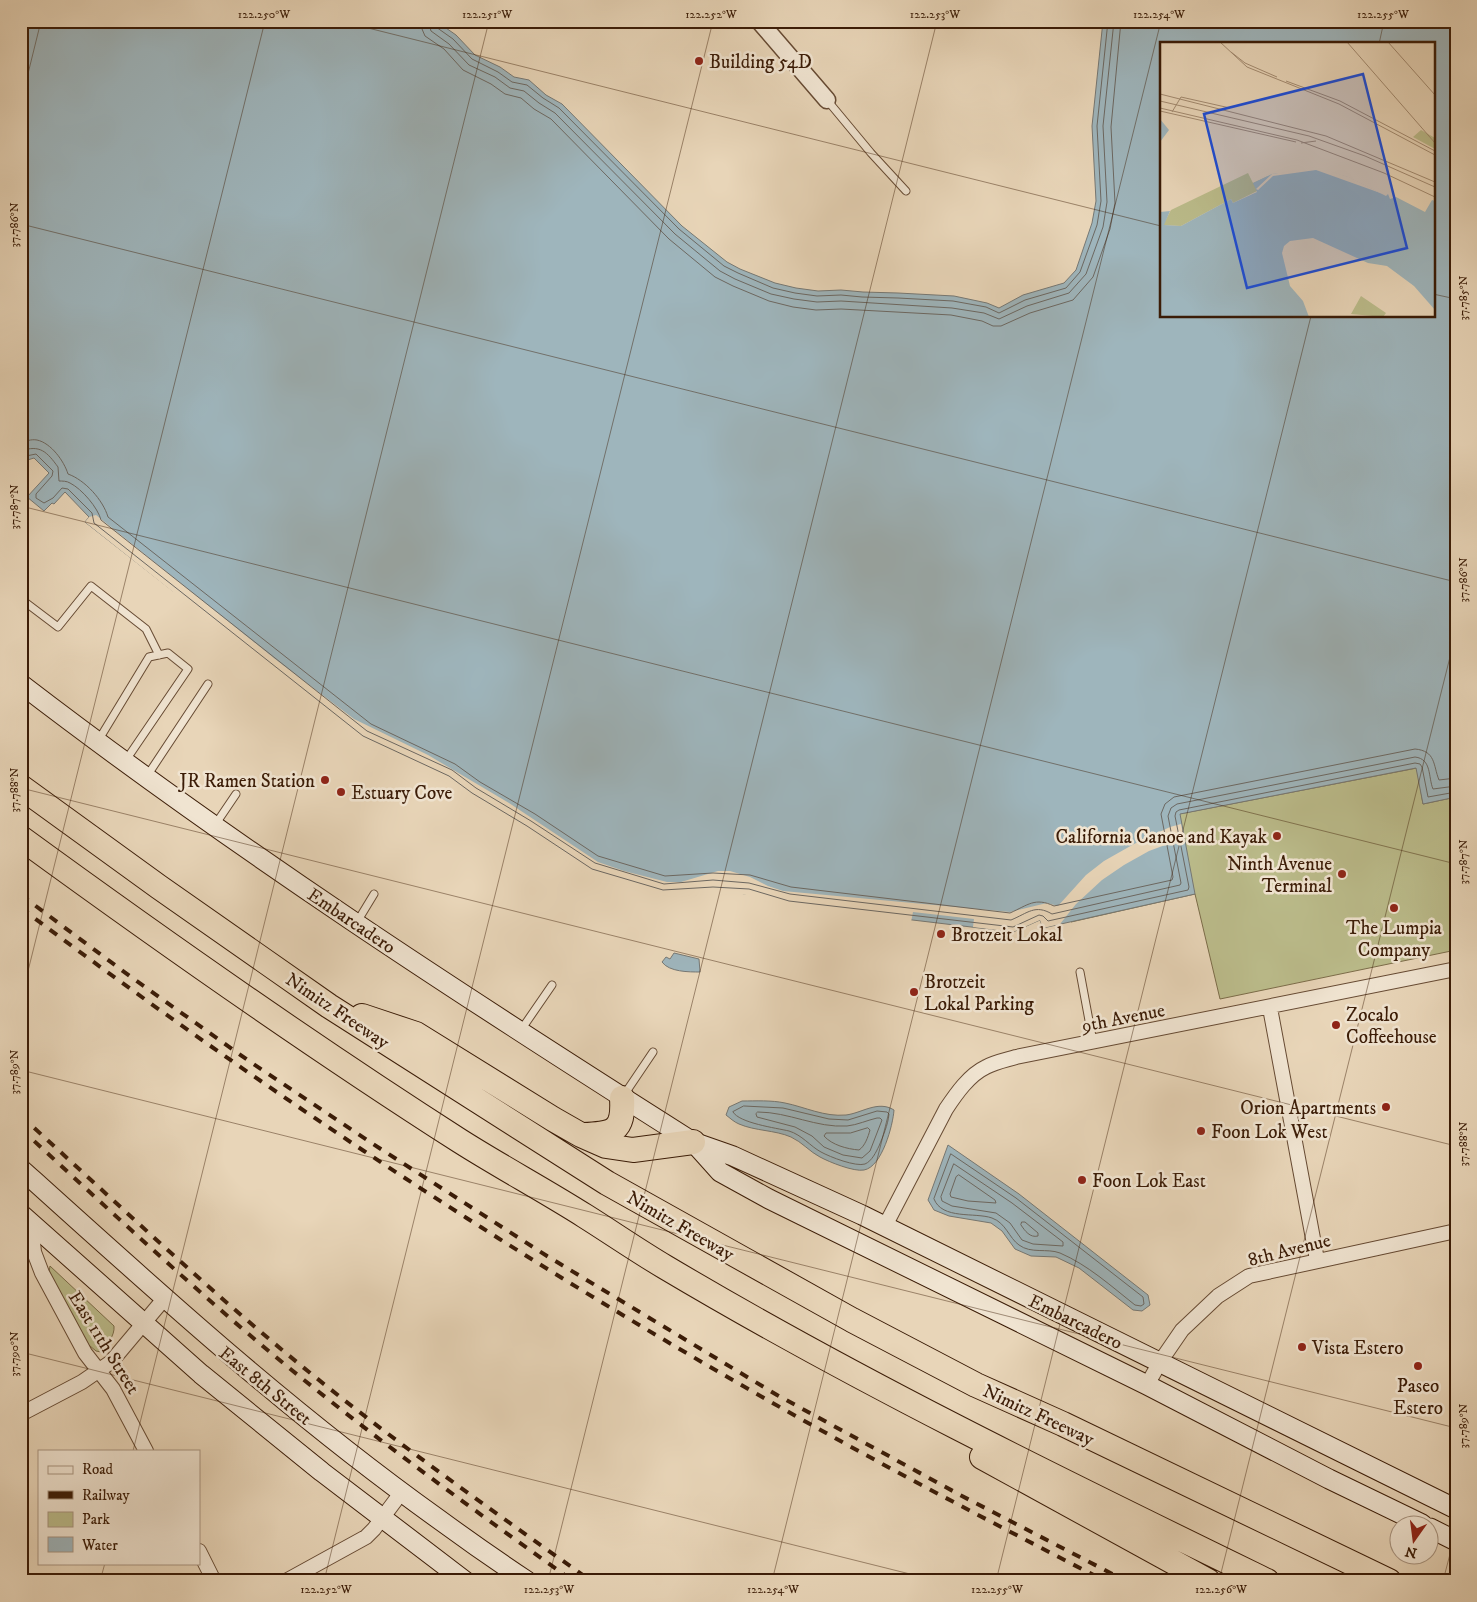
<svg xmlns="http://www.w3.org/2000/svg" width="1477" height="1602" font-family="'IM FELL DW Pica',serif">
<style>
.green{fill:#bbbc8b;stroke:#7b6c49}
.water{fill:#9eb5bc;stroke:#767874;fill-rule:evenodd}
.pier{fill:#e8d5b8}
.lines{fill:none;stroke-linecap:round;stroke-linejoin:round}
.shore{stroke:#6c6862;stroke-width:1}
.service-casing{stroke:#664a33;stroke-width:9}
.minor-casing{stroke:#664a33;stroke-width:16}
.tertiary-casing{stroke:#664a33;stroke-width:19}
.secondary-casing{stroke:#3b1c07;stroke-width:21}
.motorway-casing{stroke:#3b1c07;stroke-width:26}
.service{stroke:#f0e4d1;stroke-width:7}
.minor{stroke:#f0e4d1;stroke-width:14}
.tertiary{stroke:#f0e4d1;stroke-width:16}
.secondary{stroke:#f0e4d1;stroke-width:19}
.motorway{stroke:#e8d5b8;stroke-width:24}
.rail{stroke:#3b1c07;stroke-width:4;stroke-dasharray:9 9;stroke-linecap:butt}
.ticks{fill:none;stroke:#3b1c07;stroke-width:1;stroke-opacity:0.45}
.poi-dot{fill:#8f2418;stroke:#f0e4d1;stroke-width:2}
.labels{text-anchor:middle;stroke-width:5;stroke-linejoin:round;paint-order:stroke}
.poi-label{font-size:19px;fill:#3b1c07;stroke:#f0e4d1;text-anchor:start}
.street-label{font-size:19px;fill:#3b1c07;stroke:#f0e4d1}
.inset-road{fill:none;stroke:#a38b71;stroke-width:1}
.view{fill:#1d4ed8;fill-opacity:0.15;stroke:#1d4ed8;stroke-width:2.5}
.inset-edge{fill:none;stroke:#3b1c07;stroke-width:2.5}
.neatline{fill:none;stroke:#3b1c07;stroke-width:2}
.ticks-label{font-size:12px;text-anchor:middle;fill:#3b1c07}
</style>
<rect width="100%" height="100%" fill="#e8d5b8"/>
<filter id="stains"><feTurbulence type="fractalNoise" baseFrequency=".004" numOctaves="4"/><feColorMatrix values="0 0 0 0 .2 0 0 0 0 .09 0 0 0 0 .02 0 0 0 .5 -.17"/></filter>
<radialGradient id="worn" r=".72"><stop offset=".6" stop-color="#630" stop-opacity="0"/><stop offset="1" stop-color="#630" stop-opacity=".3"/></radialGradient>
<path class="green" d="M1417,768L1423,804L1456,797V950L1220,999L1195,894L1071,922L1179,814Z
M50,1266L114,1326C115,1336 107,1344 101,1352L96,1351L84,1341L49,1272Z"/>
<path class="water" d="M21,21H436L456,35L475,55L500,67L514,77L529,80L546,95L562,104L682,226L727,262L740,269L775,283L796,288L818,291L841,290L863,292L898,293L954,296L987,303L999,308L1023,295L1064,283L1076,270L1092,223L1096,201L1092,126L1103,21H1456V797L1423,804L1416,768L1180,814L1195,894L1043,928L1040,920L1013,932L787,905L748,894L633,885L290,683L85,522L89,517L65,492L54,504L52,503L44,511L27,497L49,473L34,458L21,462ZM1161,44H1433V316H1161Z
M674,953L699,959L700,972C689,972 669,972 662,962L666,957L670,959Z
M742,1101C756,1101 771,1100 785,1103C805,1107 824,1117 846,1115C862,1113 878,1100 894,1110C893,1125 882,1167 864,1170C854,1172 829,1162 820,1157C810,1152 802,1142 791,1137C775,1130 755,1131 739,1124C734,1122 730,1118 726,1115L729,1107Z
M948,1145L1019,1194L1148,1295L1150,1305L1142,1311L1133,1310L1079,1268L1056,1257L1031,1256L1015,1249L1002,1231L991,1223L949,1216L934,1210L928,1200Z"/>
<path class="pier" d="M96,515L275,659L354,719L428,755L509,803L598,862L624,871L667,882H681L718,871H730L750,877L768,886L783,891L1010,912L1047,903L1058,906L1086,875L1104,861L1134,844L1170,827L1181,824L1184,838L1149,851L1124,865L1102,880L1076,904L1060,924L1043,928L1040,920L1013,932L973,927L974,919L913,912L911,922L785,907L743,894L742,896L713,894L672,897L663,895L662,898L589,876L523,832L468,799L445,782L359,743L172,594L173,592L85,522L89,517Z"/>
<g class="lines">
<path class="shore" d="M421,21L422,29L425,36L444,49L463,70L491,84L505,94L521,98L534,109L551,119L669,239L715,277L733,286L769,301L793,307L816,310L841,309L951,315L982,321L993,326H1001L1030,313L1073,300L1093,277L1110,229L1115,203L1111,127L1121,21
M428,21L431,31L449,44L469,65L495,77L510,88L524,91L539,103L555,113L675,234L720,271L735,279L771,294L794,299L817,302L841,301L952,308L984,313L999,319L1027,306L1069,293L1086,274L1103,227L1107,202L1103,126L1114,21
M434,21L436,27L453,39L472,59L498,72L512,82L527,85L543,98L559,108L679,229L724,266L738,273L773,288L795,293L817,296L841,295L862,297L898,298L953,301L986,307L999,313L1025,300L1066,288L1080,272L1097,225L1101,201L1097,126L1108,21
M21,443C26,441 31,439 37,440C51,443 64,461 68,474C85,480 103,500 108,517L371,724L455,764L480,782L535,814L598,856L665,876L713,873L750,875L791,887L1010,913C1028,905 1035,897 1054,906L1172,880L1173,877L1161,814L1165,804L1174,797L1415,749C1436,751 1433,765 1439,780L1456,778
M21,451C40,444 47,452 58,467L59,481C62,481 67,481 70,483C82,489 98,508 101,520L367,731L452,770L476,788L531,821L595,863L664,884L713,880L749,883L790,894L1011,920C1028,913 1035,904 1052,914L1180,885L1181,883L1168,816L1171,808L1177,804L1415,757C1432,759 1428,777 1433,789L1456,786
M21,457L36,454L53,471L52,476L36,494V498L44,503L53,498L62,488L68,489L92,513L94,523L363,736L449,776L472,793L527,826L592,869L663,890L713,887L749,889L789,901L1013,927L1039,915L1043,916L1048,921L1188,890L1189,887L1175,816L1176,812L1179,810L1415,763L1420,764L1422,767L1428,797L1456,792
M744,1106L783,1108L829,1119L848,1120L877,1111L887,1112L889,1114C888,1125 883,1136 879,1146C876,1152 872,1161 865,1164C856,1167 830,1157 821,1152C810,1146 802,1135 789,1131C776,1128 739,1123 733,1112Z
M758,1112C789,1112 816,1128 847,1126C857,1125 868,1120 877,1118H880L882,1120L870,1151L862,1158L843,1155L824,1147L812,1136L795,1127L757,1117L756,1114Z
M868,1128L870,1130C868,1137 865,1146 859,1150C847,1149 832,1145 824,1136L826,1133H850Z
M951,1154L1016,1198L1143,1297L1144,1304L1141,1306L1135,1305C1111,1286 1088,1265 1060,1253C1047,1248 1031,1254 1019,1245C1009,1238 1006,1223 992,1218C975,1212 942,1220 934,1199Z
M954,1164L1012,1203L1063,1242V1246L1033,1244L1022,1240L1010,1223L996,1213L952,1206L942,1201L941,1197Z
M959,1175L995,1200L996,1203L968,1201L951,1197L950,1194L956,1177Z
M1022,1222H1025L1038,1233V1236C1030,1238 1025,1231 1021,1225Z"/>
<defs>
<path id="service" d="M827,100L871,153L906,191
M21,599L58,627L91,586L146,629L159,655
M98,741L149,657L168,653L188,669L126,760
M147,776L208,684
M215,825L236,794
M357,922L374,894
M1080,972L1093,1042
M521,1030L552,985
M624,1095L653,1052"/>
<path id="minor" d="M1270,1008L1317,1260
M31,1222L34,1252L42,1273L85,1353L113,1389L146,1451
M885,1226L946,1109C956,1094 969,1075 986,1067C995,1062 1006,1060 1016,1057L1456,969
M1147,1385L1160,1362L1182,1330L1218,1296L1249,1276L1456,1231
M21,1414L82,1382L111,1362L164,1299
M199,1551L214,1581
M286,1581L366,1537L374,1529L401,1493"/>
<path id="tertiary" d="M759,21L827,100"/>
<path id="secondary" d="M21,684C236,849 464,997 693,1142L733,1156L862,1215L1456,1509
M694,1143L720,1172L769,1199L1147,1385L1329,1479L1422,1524
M21,1169C156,1291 290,1413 437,1518C467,1540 497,1561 527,1581
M21,1214L201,1374L322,1472L465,1581
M1430,1528L1456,1541"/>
<path id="motorway" d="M21,787L159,887L329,1006L607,1183L852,1320L976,1385L1063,1424L1389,1581
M21,838C165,943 310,1045 460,1141C501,1167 544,1190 585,1216C612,1233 638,1251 665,1267C860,1383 1064,1482 1267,1581
M362,1016L416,1034L553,1119L581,1135L606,1146L633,1150L693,1142
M583,1135C613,1134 624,1132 622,1098
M982,1457L1208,1581"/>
</defs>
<use href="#service" class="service-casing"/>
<use href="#minor" class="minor-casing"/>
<use href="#tertiary" class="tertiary-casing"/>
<use href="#secondary" class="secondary-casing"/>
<use href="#motorway" class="motorway-casing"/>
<use href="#service" class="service"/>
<use href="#minor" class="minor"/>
<use href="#tertiary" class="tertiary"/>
<use href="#secondary" class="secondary"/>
<use href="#motorway" class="motorway"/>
<path class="rail" d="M21,895L131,977L249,1061L373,1144L547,1256L777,1395L962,1496L1126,1581
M21,908C260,1088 511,1254 771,1402C881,1465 993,1523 1105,1581
M21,1116C116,1202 209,1291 309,1372C400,1446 496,1513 591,1581
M21,1129C114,1214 206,1301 304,1380C391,1450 482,1516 573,1581"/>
</g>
<path class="ticks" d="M340,21L1161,226M1379,44L1384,21M21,102L41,21M21,224L1456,582M1433,294L1456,299M21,506L1456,864M21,788L1456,1146M21,999L265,21M21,1070L1456,1428M21,1352L938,1581M133,1451L489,21M100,1581L105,1563M324,1581L713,21M548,1581L937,21M772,1581L1161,21M996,1581L1311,316M1219,1581L1456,633M1443,1581L1456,1531"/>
<g class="poi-dot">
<circle cx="699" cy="61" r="5"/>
<circle cx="325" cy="780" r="5"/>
<circle cx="341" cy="792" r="5"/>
<circle cx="1277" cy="836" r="5"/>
<circle cx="1342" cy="874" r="5"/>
<circle cx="1394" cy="908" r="5"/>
<circle cx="941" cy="934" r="5"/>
<circle cx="914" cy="992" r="5"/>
<circle cx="1336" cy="1025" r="5"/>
<circle cx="1386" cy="1107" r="5"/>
<circle cx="1201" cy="1131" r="5"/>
<circle cx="1082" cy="1180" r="5"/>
<circle cx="1302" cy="1347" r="5"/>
<circle cx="1418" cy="1366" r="5"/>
</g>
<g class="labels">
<g class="poi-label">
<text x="709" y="68">Building 54D</text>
<text x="315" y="787" text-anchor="end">JR Ramen Station</text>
<text x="351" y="799">Estuary Cove</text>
<text x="1267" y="843" text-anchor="end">California Canoe and Kayak</text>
<text x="1332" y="870" text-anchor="end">Ninth Avenue<tspan x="1332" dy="22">Terminal</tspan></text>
<text x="1394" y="934" text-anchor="middle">The Lumpia<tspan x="1394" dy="22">Company</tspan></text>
<text x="951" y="941">Brotzeit Lokal</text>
<text x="924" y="988">Brotzeit<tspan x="924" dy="22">Lokal Parking</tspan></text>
<text x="1346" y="1021">Zocalo<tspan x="1346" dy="22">Coffeehouse</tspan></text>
<text x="1376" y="1114" text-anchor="end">Orion Apartments</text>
<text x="1211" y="1138">Foon Lok West</text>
<text x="1092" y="1187">Foon Lok East</text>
<text x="1312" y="1354">Vista Estero</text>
<text x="1418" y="1392" text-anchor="middle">Paseo<tspan x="1418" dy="22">Estero</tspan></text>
</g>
<g class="street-label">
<text transform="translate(352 920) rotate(34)" y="7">Embarcadero</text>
<text transform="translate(338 1010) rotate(34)" y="7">Nimitz Freeway</text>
<text transform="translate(1123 1017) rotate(-11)" y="7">9th Avenue</text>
<text transform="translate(681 1225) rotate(30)" y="7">Nimitz Freeway</text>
<text transform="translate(1289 1249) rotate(-14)" y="7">8th Avenue</text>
<text transform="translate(1076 1321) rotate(26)" y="7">Embarcadero</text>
<text transform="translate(105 1342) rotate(58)" y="7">East 11th Street</text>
<text transform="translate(266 1385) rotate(39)" y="7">East 8th Street</text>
<text transform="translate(1039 1414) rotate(25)" y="7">Nimitz Freeway</text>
</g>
</g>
<g transform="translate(1160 42)">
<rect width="275" height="275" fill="#e8d5b8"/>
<path d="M261,88L275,96V107L253,95ZM88,131L93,141L108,134L97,149L73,161L71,157L21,184L3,183L11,168ZM201,254L226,271L223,275L191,272Z" fill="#bbbc8b"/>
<path d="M0,77L9,88L0,100ZM159,127L188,135L226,154L228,152L230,157L236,155L265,170L272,158L275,159V268L254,244L227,224L208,221L153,196L130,199L124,204L122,211L130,244L143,259L149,275H0V170L10,169L4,183L21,184L71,157L73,161L97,150L93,141L112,132Z" fill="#9eb5bc"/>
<path d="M156,125L189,135L223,152L156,128L113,134L98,148L96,147L112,132Z" fill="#e8d5b8"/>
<path class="inset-road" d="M60,0L87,25L179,62L275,113M187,0L275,101M228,0L275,53M71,10L85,21L117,35M126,39L180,59L275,109M0,52L166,94L275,140M0,59L149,94L205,114L275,145M0,66L137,98L224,131L275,155M0,69L136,100M12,70L21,55L70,66M141,101L156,99"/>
<path class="view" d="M203,32L247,206L87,246L44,72Z"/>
<rect width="275" height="275" class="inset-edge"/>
</g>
<rect width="1477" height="1602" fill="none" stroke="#e8d5b8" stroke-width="55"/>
<rect x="38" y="1450" width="162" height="115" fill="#f0e4d1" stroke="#a89480"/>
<rect x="48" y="1466" width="25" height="8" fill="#f0e4d1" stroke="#a89480"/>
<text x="82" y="1474" font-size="15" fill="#3b1c07">Road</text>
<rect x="48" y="1491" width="25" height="8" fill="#3b1c07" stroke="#a89480"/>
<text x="82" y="1500" font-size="15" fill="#3b1c07">Railway</text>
<rect x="48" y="1512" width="25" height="15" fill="#bbbc8b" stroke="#a89480"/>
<text x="82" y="1524" font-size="15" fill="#3b1c07">Park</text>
<rect x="48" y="1537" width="25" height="15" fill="#9eb5bc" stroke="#a89480"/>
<text x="82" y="1550" font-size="15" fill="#3b1c07">Water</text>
<g transform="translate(1414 1540) rotate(194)"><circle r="24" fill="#f0e4d1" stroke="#a89480"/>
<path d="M0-4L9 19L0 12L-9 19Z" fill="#8f2418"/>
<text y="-8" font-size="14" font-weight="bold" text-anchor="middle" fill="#3b1c07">N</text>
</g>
<rect x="28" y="28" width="1422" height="1546" class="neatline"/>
<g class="ticks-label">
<text x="264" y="18">122.250°W</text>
<text x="487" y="18">122.251°W</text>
<text x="711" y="18">122.252°W</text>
<text x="935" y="18">122.253°W</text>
<text x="1159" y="18">122.254°W</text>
<text x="1383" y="18">122.255°W</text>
<text transform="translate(14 225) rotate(-90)" y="4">37.786°N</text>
<text transform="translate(1463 298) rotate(-90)" y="4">37.785°N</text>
<text transform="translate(14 507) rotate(-90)" y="4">37.787°N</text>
<text transform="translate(1463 580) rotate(-90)" y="4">37.786°N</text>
<text transform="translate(14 790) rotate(-90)" y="4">37.788°N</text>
<text transform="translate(1463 862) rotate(-90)" y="4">37.787°N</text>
<text transform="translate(14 1072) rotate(-90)" y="4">37.789°N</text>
<text transform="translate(1463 1144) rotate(-90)" y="4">37.788°N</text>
<text transform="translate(14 1354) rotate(-90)" y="4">37.790°N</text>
<text transform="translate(1463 1426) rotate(-90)" y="4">37.789°N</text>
<text x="326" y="1593">122.252°W</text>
<text x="549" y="1593">122.253°W</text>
<text x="773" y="1593">122.254°W</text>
<text x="997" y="1593">122.255°W</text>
<text x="1221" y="1593">122.256°W</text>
</g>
<rect width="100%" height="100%" filter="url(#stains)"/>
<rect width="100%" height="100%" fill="url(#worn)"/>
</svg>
